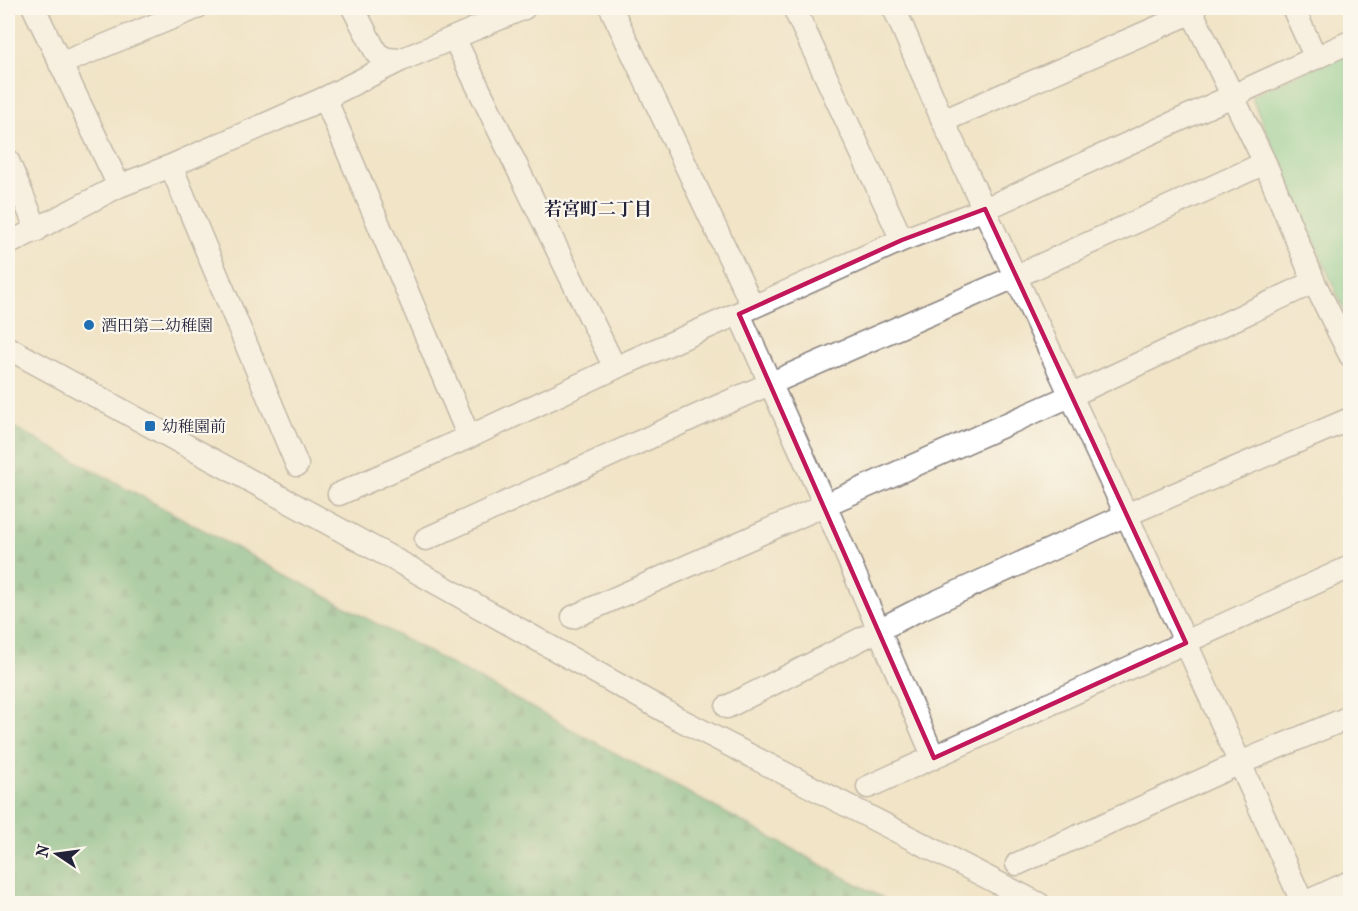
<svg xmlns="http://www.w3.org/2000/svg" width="1358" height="911" font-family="'IM FELL French Canon','Noto Serif JP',serif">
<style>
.green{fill:#76cf95;stroke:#4c7868;stroke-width:1.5}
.forest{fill:url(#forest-firs);stroke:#416a5c;stroke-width:1.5}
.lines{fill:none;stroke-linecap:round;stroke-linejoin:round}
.street-casing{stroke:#8a8381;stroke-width:25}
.street{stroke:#fff;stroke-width:22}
.marked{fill:none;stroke:#c2185b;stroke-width:4.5;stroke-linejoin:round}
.poi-dot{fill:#1f6fb2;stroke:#fbf7ec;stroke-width:2}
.labels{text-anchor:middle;stroke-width:4.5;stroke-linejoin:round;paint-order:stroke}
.poi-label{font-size:16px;fill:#22223b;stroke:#fbf7ec;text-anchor:start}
.neighbourhood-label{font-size:18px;font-weight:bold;fill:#22223b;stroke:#fbf7ec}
</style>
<defs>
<pattern id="forest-firs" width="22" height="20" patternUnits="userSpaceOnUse" patternTransform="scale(1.5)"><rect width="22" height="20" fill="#60b27e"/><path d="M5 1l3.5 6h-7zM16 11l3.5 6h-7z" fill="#4f9068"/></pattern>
</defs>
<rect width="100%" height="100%" fill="#fbf7ec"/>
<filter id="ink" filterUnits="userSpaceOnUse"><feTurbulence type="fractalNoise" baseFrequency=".0167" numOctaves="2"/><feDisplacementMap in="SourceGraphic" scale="12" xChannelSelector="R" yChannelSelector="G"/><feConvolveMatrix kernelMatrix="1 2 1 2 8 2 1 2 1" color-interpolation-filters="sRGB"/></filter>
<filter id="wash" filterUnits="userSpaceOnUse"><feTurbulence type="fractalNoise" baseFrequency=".008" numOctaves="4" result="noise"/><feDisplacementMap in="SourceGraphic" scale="24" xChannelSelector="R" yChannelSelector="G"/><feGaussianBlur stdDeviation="1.35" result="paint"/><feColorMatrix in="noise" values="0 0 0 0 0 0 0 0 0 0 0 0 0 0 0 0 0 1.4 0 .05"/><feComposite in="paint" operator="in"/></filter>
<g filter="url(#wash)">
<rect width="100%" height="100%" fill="#f1e4c7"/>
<path class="green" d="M1350,50V324L1251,96Z"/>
<path class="forest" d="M8,424L892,903H8Z"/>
</g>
<g filter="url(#ink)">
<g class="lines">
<defs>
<path id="street" d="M34,8L119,186
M353,8L377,54L387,59L401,60
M894,8L943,121L1186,643L1303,904
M1190,8L1265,163L1314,282L1350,355
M1293,8L1316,58
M454,38L615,368
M60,64L196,8
M325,98L469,437L615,368L753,307L611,8
M943,121L1193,12
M8,161L37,230
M171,166L297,465
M902,240L985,209L1350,42
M8,244L119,186L171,166L325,98L401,60L524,8
M753,307L902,240L794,8
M739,314L825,505L934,758
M8,348L401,563L679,719L1039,904
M339,494L469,437
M426,539L712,409L1017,276L1265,163
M573,617L1070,396L1314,282
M727,707L914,612L1126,515L1350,419
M868,787L1350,567
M1017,864L1240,763L1350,717
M1302,904L1350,882"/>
</defs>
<use href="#street" class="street-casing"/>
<use href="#street" class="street"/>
</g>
</g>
<path d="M0 0H1358V911H0ZM985,209L1186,643L934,758L739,314L902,240Z" fill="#f1e4c7" fill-opacity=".55" fill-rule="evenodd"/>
<path class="marked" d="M985,209L1186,643L934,758L739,314L902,240Z"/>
<g class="poi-dot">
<circle cx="89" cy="325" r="6"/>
<rect x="144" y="420" width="12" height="12" rx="3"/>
</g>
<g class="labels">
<g class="poi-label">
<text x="101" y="331">酒田第二幼稚園</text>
<text x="162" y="432">幼稚園前</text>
</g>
<g class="neighbourhood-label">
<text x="598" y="215">若宮町二丁目</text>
</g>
</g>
<rect width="1358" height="911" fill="none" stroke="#fbf7ec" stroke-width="30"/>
<g transform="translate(57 854) rotate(283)" stroke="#fbf7ec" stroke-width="4.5" paint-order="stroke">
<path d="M0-4.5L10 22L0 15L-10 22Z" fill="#22223b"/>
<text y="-9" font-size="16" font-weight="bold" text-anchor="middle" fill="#22223b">N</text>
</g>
</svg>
